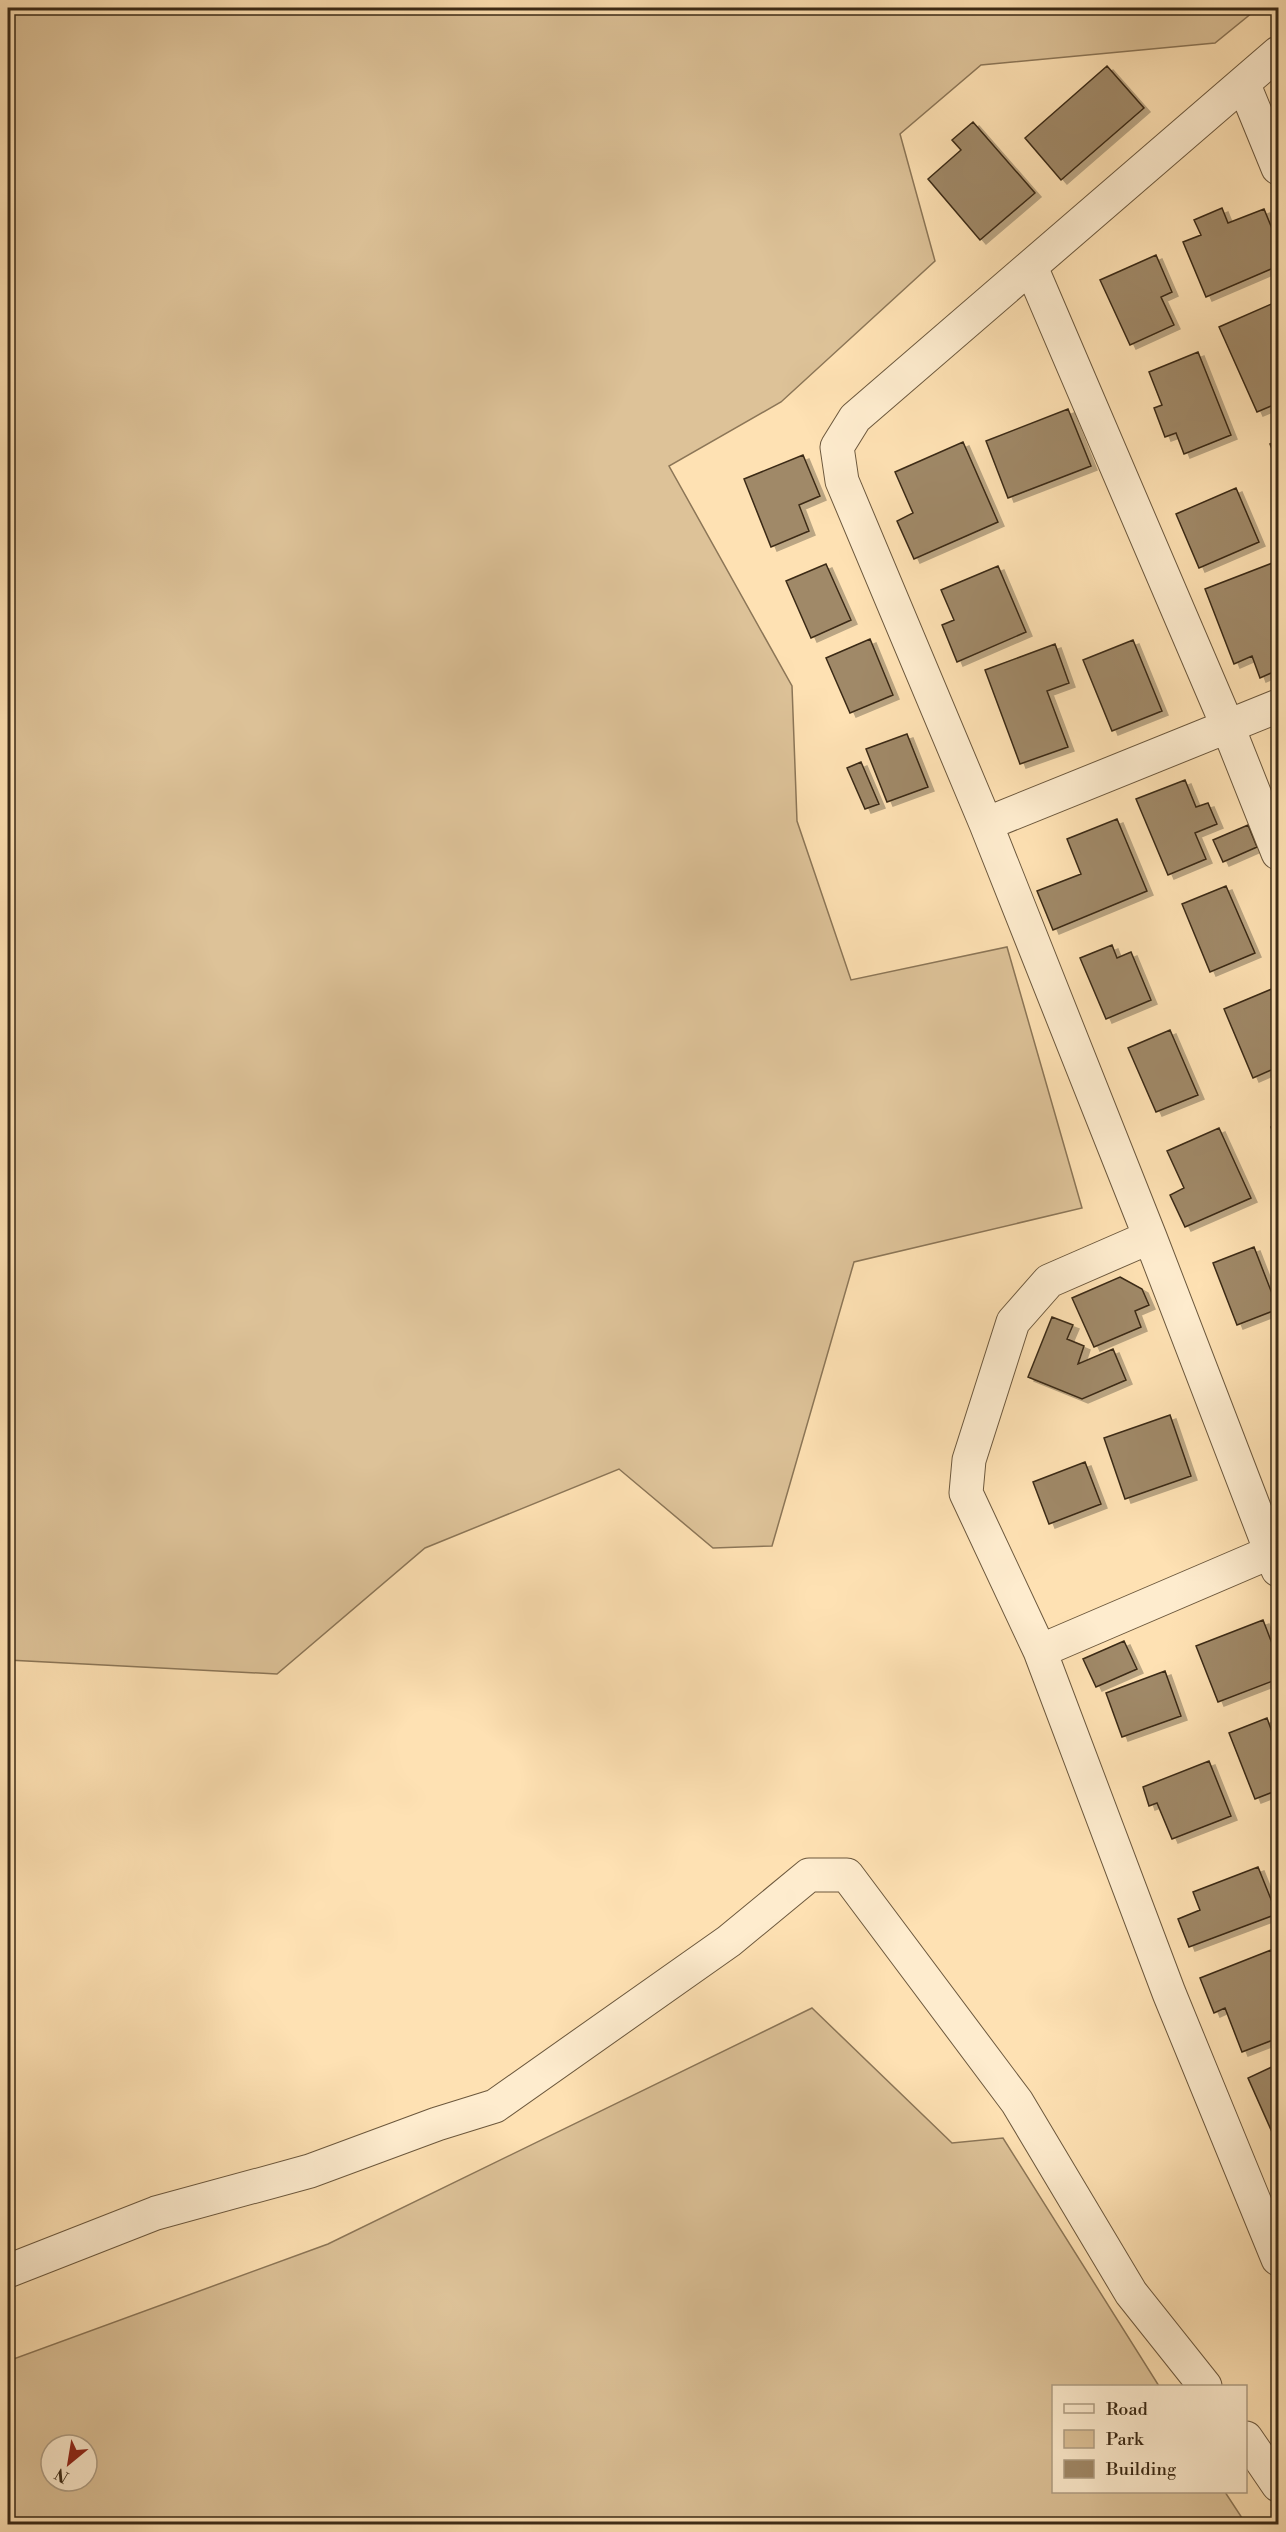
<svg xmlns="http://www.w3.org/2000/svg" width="1286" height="2532" font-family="'Libre Bodoni',serif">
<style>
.green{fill:#ddc298;stroke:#8c7657;stroke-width:1.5;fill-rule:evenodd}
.building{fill:#a08968;stroke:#3b2a16;stroke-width:1.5;filter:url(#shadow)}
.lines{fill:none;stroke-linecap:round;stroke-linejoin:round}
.street-casing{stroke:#6c583d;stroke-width:35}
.street{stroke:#feecce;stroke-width:33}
</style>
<defs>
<filter id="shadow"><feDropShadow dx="6" dy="4" stdDeviation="0" flood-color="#0004"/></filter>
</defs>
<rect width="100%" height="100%" fill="#fee1b3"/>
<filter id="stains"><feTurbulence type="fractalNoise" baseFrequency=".00333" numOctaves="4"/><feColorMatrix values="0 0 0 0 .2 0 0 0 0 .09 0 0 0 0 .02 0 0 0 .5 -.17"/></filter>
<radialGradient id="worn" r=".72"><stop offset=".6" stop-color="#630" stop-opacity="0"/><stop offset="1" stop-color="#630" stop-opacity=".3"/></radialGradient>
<path class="green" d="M8,8H1258L1215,43L981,65L900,134L935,261L781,402L669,466L792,686L797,821L851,980L1007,947L1082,1208L854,1262L772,1546L713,1548L619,1469L425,1548L277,1674L8,1660Z
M812,2008L952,2143L1003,2138L1159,2386H1054V2492H1225L1246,2524H8V2361L328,2244ZM51,2445H87V2481H51Z"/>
<path class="building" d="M1107,66L1144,108L1061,180L1025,138Z
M973,122L1035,193L980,240L928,179L961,150L952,140Z
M1222,208L1228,223L1264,209L1278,243V266L1206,297L1183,242L1201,235L1194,220Z
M1156,255L1172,292L1161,297L1174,325L1130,345L1100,280Z
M1276,302L1278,309V403L1257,412L1219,327Z
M1198,352L1231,435L1184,454L1176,433L1165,437L1154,408L1162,405L1149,372Z
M1068,409L1091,466L1008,498L986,441Z
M1278,441V465L1270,444Z
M963,442L998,522L914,559L897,521L913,513L895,472Z
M803,455L820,496L799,505L809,531L771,547L744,479Z
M1236,488L1259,542L1199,568L1176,514Z
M1275,562L1278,570V670L1260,678L1252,656L1234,664L1205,589Z
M826,564L851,620L811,638L786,581Z
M998,566L1026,632L957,662L942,625L954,620L941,590Z
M870,639L893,695L850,713L826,658Z
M1133,640L1162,711L1112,731L1083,660Z
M1055,644L1069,683L1047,691L1068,747L1020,764L985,670Z
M907,734L928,787L887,802L866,749Z
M861,762L879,804L865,809L847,768Z
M1185,780L1196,807L1208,803L1217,824L1195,833L1206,859L1168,875L1136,799Z
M1117,819L1147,891L1053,930L1037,891L1081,874L1067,839Z
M1248,825L1257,847L1223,862L1213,840Z
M1226,886L1255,953L1210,972L1182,904Z
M1112,945L1117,958L1131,952L1151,1000L1106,1019L1080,958Z
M1274,988L1278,999V1067L1253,1078L1224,1009Z
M1170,1030L1198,1095L1156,1112L1128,1048Z
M1278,1124V1147L1271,1127Z
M1219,1128L1251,1198L1185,1227L1170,1195L1184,1188L1167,1151Z
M1254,1247L1278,1309L1237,1325L1213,1263Z
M1120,1277L1142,1289L1149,1305L1135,1311L1141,1327L1094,1347L1072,1298Z
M1052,1317L1073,1325L1067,1339L1084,1346L1078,1364L1113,1349L1126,1380L1082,1399L1028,1377Z
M1170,1415L1191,1476L1125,1499L1104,1438Z
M1085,1462L1101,1504L1049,1524L1033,1482Z
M1263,1620L1278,1659V1679L1218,1702L1196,1646Z
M1124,1641L1137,1669L1096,1687L1083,1659Z
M1165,1671L1181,1716L1122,1737L1106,1693Z
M1267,1718L1278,1749V1790L1255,1799L1229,1733Z
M1209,1761L1231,1816L1172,1839L1157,1803L1149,1806L1143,1787Z
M1258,1867L1277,1914L1189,1947L1178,1919L1200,1910L1193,1892Z
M1271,1950L1278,1968V2038L1242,2052L1225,2008L1214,2013L1200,1978Z
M1278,2064V2137L1275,2139L1248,2078Z"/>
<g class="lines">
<defs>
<path id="street" d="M1278,53L855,418L837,447L842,481L986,824L1150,1237L1278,1570
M1244,85L1278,168
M1031,267L1228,727L1278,853
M986,824L1278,706
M1150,1237L1049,1281L1013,1322L969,1460L966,1493L1040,1651L1169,1993L1278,2259
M1040,1651L1278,1549
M8,2271L156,2213L310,2171L437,2124L495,2106L729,1941L809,1875H847L1017,2102L1131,2293L1205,2386
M1246,2438L1278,2485"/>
</defs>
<use href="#street" class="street-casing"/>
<use href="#street" class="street"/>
</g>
<rect width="1286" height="2532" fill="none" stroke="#fee1b3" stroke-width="30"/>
<rect x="9" y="9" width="1268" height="2514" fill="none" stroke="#3b2a16" stroke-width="3"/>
<rect x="15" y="15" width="1256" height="2502" fill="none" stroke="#3b2a16" stroke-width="1.5"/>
<rect x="1052" y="2385" width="195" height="108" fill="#feecce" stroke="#b09e84" stroke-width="1.5"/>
<rect x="1064" y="2404" width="30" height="9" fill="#feecce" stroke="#b09e84" stroke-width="1.5"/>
<text x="1106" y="2415" font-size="18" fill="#3b2a16">Road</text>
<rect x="1064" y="2430" width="30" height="18" fill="#ddc298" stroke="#b09e84" stroke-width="1.5"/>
<text x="1106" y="2445" font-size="18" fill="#3b2a16">Park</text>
<rect x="1064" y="2460" width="30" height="18" fill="#a08968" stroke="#b09e84" stroke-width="1.5"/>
<text x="1106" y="2475" font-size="18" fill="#3b2a16">Building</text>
<g transform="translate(69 2463) rotate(210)"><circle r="28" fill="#feecce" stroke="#b09e84" stroke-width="1.5"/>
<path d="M0-4.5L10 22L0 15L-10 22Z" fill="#8f2418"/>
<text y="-9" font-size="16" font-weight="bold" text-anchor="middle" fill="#3b2a16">N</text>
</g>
<rect width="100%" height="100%" filter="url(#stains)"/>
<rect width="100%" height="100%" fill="url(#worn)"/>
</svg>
